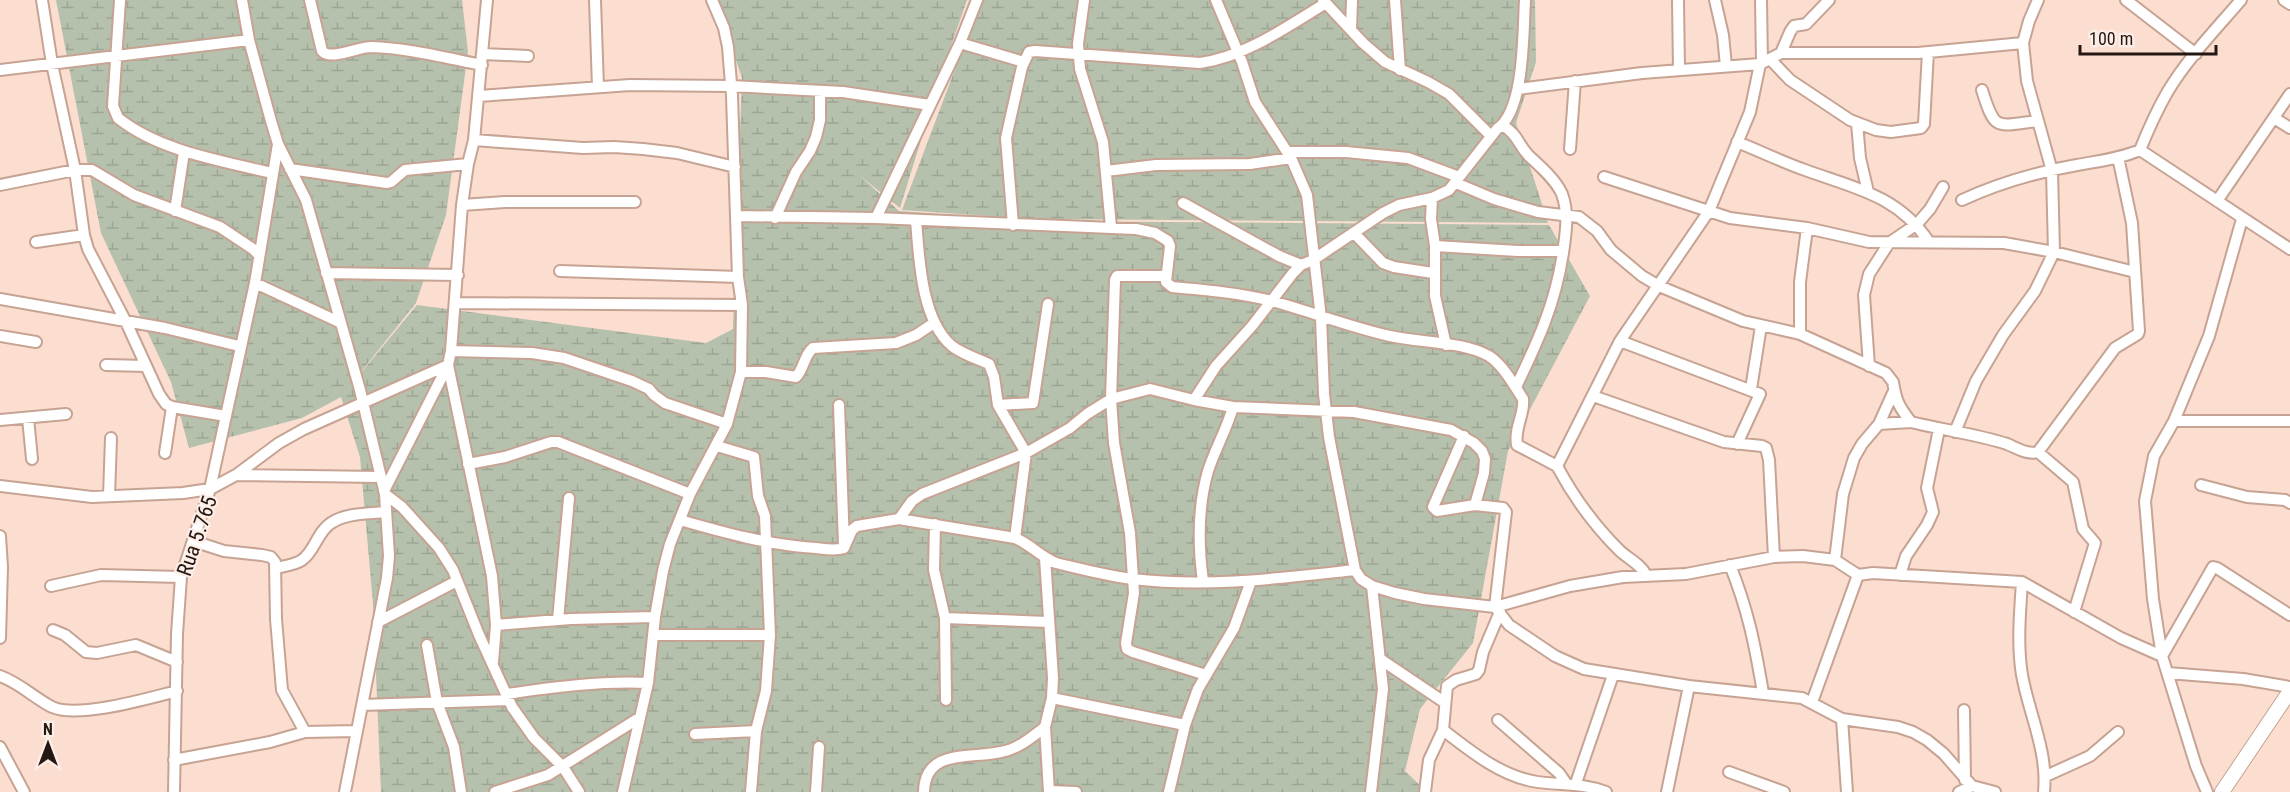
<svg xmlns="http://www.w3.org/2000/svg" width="2290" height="792" font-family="'Roboto Condensed',sans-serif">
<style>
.wetland{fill:url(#wetland-marsh)}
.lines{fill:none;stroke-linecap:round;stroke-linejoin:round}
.minor-casing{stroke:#c6a393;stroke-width:14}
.secondary-casing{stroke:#c6a393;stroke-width:16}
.minor{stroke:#fff;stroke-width:10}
.secondary{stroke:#fff;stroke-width:14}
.labels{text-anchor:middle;stroke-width:4.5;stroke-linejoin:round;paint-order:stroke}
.street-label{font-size:21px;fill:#251812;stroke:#fdeee7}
</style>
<defs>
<pattern id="wetland-marsh" width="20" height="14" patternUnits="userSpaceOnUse" patternTransform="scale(1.5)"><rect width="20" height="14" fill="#b6c1ad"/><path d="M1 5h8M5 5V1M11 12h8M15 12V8" fill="none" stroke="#9ca594"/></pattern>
</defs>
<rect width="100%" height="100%" fill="#fbded0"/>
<path class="wetland" d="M56,0H462L468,52L446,215L416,303L345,392L417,305L706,343L733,329L742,78L716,0H967L943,69L900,208L859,175L899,211L1031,221L1549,225L1590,296L1508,451L1473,643L1420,709L1405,771L1427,792H381L373,604L360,457L341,397L302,418L189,448L171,382L101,233Z
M981,0H1535L1536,62L1516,123L1548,223L1031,219L902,210Z"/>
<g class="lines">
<defs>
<path id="minor" d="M42,0L52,64L75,170L84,235L88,249L126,322L159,394L166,404L172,407L226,416
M120,0L113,106L118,118C159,151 222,161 272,173
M242,0L249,40L271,121L278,144L306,200L360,390L385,494L389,556L387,578L345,792
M310,0L322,51C331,61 357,47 371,47C408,48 446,58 482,65
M595,0L598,87
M1084,0L1078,44L1080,69L1103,142L1111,227
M1216,0L1242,62L1255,102L1291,158L1307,195L1321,318L1324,394L1329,437L1355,570L1361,579L1372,586L1395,593L1424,599L1495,607L1570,586L1623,577L1686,574L1774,557L1803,556L1835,560
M1323,0L1363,43L1385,62L1428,82L1449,94L1491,136
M1395,0L1400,70
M1678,0L1679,70
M1715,0L1723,35L1726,66
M1761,0L1762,63
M2126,0L2196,54
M2284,0L2290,4
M1351,30L1352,0
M960,43L1024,62
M1781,53L1790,32L1794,26L1806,24L1829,0
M483,54L528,56
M1770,59L1790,80L1850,120L1876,130L1891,132L1921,128L1924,124L1928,52
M0,70L249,40
M1518,89L1642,73L1760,64L1781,53H1918L2023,43
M1982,90C1995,132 1996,126 2037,121
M479,96L630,85L731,86L843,92L930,105
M2274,118L2290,128
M1857,123L1860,158L1868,192
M1502,125C1519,135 1517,144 1529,156C1540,166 1556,180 1562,194C1569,214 1566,232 1563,253C1555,305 1538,341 1516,387
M474,140L583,148L614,147L643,149L677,153L735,167
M1737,142C1760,151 1782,162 1805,170C1854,188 1898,195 1929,242
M1570,149L1575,81
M2140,150L2290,249
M1287,152H1346L1408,158L1459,177
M290,169L387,183L391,182L405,170L468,164
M1106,171L1156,165L1250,164L1291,158
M1604,177L1730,218L1807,228L1869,242L2004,243L2054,252L2135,272
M1456,183L1494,199L1538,212L1579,217L1597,231L1611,250L1642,276L1659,286L1743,321L1800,334L1886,373L1893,382C1896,401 1899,407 1911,422C1943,430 1976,434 2007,444C2017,448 2027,455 2038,452L2073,482L2083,529L2095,543L2074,612
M0,185L75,170H92L134,195L220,227L253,249L259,255
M1432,198L1431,219L1435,246V296L1446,345
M1962,200C1999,183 2037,172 2077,165C2098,161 2119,159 2140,150C2148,130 2157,110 2168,91C2188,58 2216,29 2241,0
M2217,201L2290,94
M1183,203L1279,256L1301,265
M462,205L505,202H635
M175,211L184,152
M736,216L876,218L1136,229L1155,233L1168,241L1170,246L1166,282L1172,287C1206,290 1239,293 1272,301C1312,312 1350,327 1390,336C1421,343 1462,341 1489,356C1503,365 1514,385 1523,399C1525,414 1514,427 1517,445L1557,466
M775,218L796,172L810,151L816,137L820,120V91
M876,218L960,43L977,0
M916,220C919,257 921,320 952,346C962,354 978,359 989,364L994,377L998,405L1026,453L1015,538
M1013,225L1006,138L1022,67L1029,52L1035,51L1200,63C1245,57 1288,26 1326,3
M1354,233L1383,263L1394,267L1433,273
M36,242L84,235
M1435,246L1518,251H1563
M560,271L738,277
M326,273L458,275
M1166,276H1117L1115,280L1111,399L1114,443L1130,533L1134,593L1126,643L1127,649L1133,652L1206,675
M255,283L339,322
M0,299L165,328L239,346
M455,303L742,305
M1800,334V282L1807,228
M0,336L36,342
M1620,341L1760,394L1737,444
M451,351L532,353L564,358L632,381L649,389L654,395L665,403L727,424
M106,365L146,366
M448,365L492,576L496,625L493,662
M1869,366L1864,295L1869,274L1889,243L1917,224L1930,209L1943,187
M741,372H766L796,377C804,369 804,355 813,348L896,343L916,335L934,323
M1751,389L1761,326
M1593,396L1724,442L1762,446L1766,448L1769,460L1774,557
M1194,400L1216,366L1252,326L1293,273L1301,265L1313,260L1383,213L1399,205L1432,198L1449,190L1497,129C1525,111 1523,31 1525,0
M839,405L844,545
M998,405L1033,403L1048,304
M28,418L32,459
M0,420L66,414
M2174,421H2290
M1879,424L1911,422
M1955,432L1976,381L2003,335L2035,291L2054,252L2052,171L2027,81L2023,43L2029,21L2038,0
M1464,436L1433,507L1437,511L1475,505
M717,446L754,457L758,496L765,516L770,635L766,691L756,731L751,792
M2038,452L2115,348L2138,334L2139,331L2132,223L2118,157
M165,453L172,407
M468,464L505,457L551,442H558L690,494
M236,475L380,477
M2201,485L2247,497L2285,500L2290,503
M0,486L92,497L183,493L210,489L255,283L278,144
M384,491L448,365L451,351L462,205L468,164L474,140L487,0
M385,494L402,507L439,548L453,570L479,635L512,707L534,738L563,767L579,792
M109,496L111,438
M899,519L1015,538C1030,544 1041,557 1056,563C1081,569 1107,576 1133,579C1207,588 1282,578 1355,570
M680,520C725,533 769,545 816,548C825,549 835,551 844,548L852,530L857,526L899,519L912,501L922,494L1026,453L1070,428L1087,414L1111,399L1150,389L1194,400L1233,407L1354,412L1451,430L1474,443L1482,451L1485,459L1484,473L1475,505L1503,508L1506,512L1495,607L1509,625L1555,656L1584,669L1689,686L1802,698L1842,719L1847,792
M935,524L934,570L945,618L946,700
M0,536L2,567L0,638
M193,541L224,551L262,555L271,557L275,562L276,619L282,690L305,732
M1045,558L1053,678L1052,698L1045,727L1049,792
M1730,565C1748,610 1755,645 1763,693
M276,568C284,566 295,565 302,560C315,551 317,532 331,523C346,513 367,514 385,512
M1646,575C1641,564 1627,558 1619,550C1595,526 1573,496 1557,466L1620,341L1709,211L1750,112L1760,64
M1858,575L1873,573L2022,582L2121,638L2162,656L2213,567L2217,568L2290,615
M1900,575L1906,556L1927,525L1933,512L1927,488L1939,429
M1203,581C1198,545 1198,506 1208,471C1215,449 1227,429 1233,407
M2022,582C2020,612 2017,645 2022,675C2029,714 2048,751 2044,792
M51,586L101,575L181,577
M945,618L1048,622
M558,620L569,498
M378,622L457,581
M496,625L571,619L655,617
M53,630L65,635L86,652L97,653L136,645L177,662
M654,635H770
M427,645L437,702L454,747L461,792
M1380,659L1444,702
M2168,673L2243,679L2290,687
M0,676C20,683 34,698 52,707C78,719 149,698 177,691
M507,694C554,687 600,681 648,683
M1052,698L1185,725
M1812,702L1858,575L1835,560L1843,494L1854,458L1862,444L1879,424L1893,393
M362,705L509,700
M1964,710L1965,780
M1842,719L1898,727L1913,732L1927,740L1944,754L1972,786L1995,792
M1498,720L1559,773L1566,783
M1443,730C1469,750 1498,774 1532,781C1558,786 1581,782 1606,792
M695,734L756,731
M0,747L24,792
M174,760L270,742L305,732L356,731
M1729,772L1784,792
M2046,776L2090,756L2118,732
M1576,783L1613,675
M1049,791L1076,792
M174,792L177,634L181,577L210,489L236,475L279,443L304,429L448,365
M495,792L548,775L639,718
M623,792L648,683L655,617L663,571L670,544L690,494L727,424L741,372L742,305L738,277L732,96L728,47L724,28L712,0
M816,792L819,747
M924,792C925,748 970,759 1001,752C1018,749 1032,737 1045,727
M1169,792L1185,725L1198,689L1234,628L1251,581
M1371,792L1383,689L1372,586
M1425,792L1429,760L1443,730L1447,686L1456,680L1476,674L1479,670L1483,652L1500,612
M1667,792L1689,686
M1959,792L1972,786
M2207,792L2196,766L2162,656L2153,599L2145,501L2154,456L2174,421L2209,336L2242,219"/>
<path id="secondary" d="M2222,792L2290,691"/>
</defs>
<use href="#minor" class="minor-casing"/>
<use href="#secondary" class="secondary-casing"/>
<use href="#minor" class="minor"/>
<use href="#secondary" class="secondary"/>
</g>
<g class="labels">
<g class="street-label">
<text transform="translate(197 536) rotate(-71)" y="7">Rua 5.765</text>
</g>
</g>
<g transform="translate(48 744)" stroke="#fdeee7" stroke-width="4.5" paint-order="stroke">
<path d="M0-4.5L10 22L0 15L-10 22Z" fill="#251812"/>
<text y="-9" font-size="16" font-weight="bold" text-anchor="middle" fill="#251812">N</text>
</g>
<path d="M2080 45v9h136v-9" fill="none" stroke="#251812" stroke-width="3"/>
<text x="2089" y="45" font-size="18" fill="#251812" stroke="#fdeee7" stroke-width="4.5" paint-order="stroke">100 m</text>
</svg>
